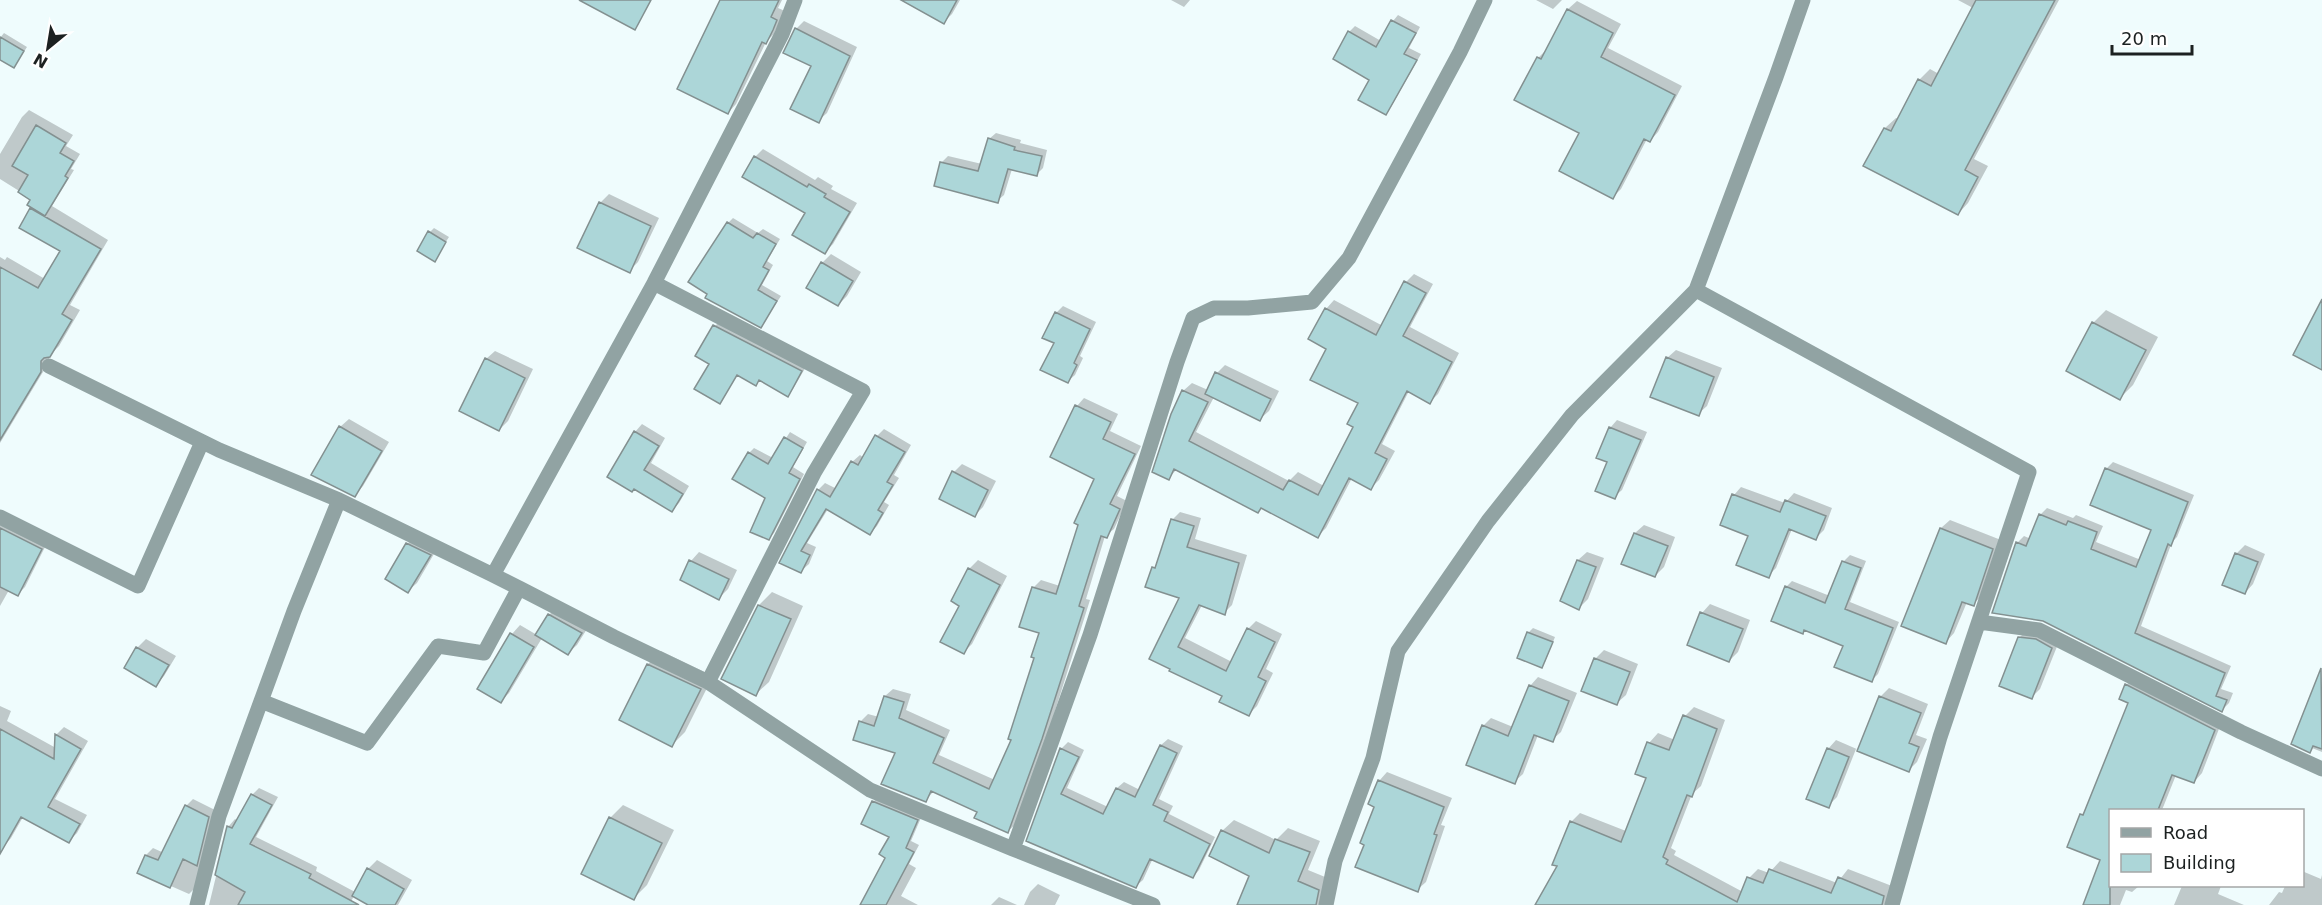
<svg xmlns="http://www.w3.org/2000/svg" width="2322" height="905" font-family="'DejaVu Sans',sans-serif">
<style>
.shadow{fill:#0003}
.building{fill:#acd6d8;stroke:#839090;stroke-width:1.5}
.lines{fill:none;stroke-linecap:round;stroke-linejoin:round}
.minor{stroke:#91a3a3;stroke-width:15}
</style>
<rect width="100%" height="100%" fill="#effcfd"/>
<path class="shadow" d="M721,0H782L778,8L785,11L774,34L766,42L736,104L728,113Z
M929,0H960L952,14L944,22Z
M1171,0H1190L1184,7Z
M1536,0H1562L1553,9Z
M1958,0H2059L1974,159L1988,166L1968,203L1958,214L1885,128L1896,118L1899,119L1919,80L1930,69L1939,74L1973,8Z
M1577,1L1621,24L1608,48L1682,86L1658,132L1650,141L1647,139L1621,189L1613,197L1581,132L1538,58L1547,49L1568,9Z
M1398,15L1420,27L1409,48L1421,54L1391,107L1385,113L1349,32L1355,26L1381,41L1393,21Z
M804,21L857,47L827,113L818,121L813,66L796,29Z
M4,33L27,47L14,67L0,59V38Z
M29,110L73,135L66,146L80,154L71,169L74,170L52,206L108,240L70,305L80,310L59,346L49,356V362L0,443V257L5,260L7,257L45,279L62,251L21,227L33,207L32,199L0,179V154L22,117Z
M996,133L1021,140L1020,143L1047,150L1043,168L1036,175L1012,169L1004,195L997,201L941,163L948,156L982,164L989,139Z
M763,149L815,180L818,177L833,186L831,189L857,203L833,244L825,252L807,212L755,157Z
M609,194L659,218L638,262L629,271L600,203Z
M733,218L758,233L763,229L780,239L767,261L773,265L762,285L781,296L761,326L728,223Z
M434,228L449,237L434,260L430,232Z
M831,254L861,272L847,296L838,305L822,263Z
M1414,274L1433,284L1410,327L1459,353L1438,394L1430,402L1409,391L1382,444L1395,451L1379,480L1371,488L1352,478L1326,528L1318,536L1262,507L1177,469L1169,478L1183,391L1192,383L1208,390L1217,373L1225,365L1279,391L1269,411L1260,419L1214,397L1196,432L1289,481L1298,472L1324,486L1355,426L1360,403L1328,348L1326,309L1334,300L1383,326L1406,282Z
M1063,306L1096,322L1080,356L1083,358L1075,375L1068,381L1056,342V313Z
M2106,310L2158,337L2133,385L2120,398L2093,323Z
M721,320L807,365L793,389L787,395L760,379L755,384L738,374L719,402L711,364L697,356L715,326Z
M1676,350L1722,368L1707,406L1698,414L1667,358Z
M495,351L533,369L508,421L499,430L486,359Z
M1084,398L1118,414L1110,431L1141,446L1117,496L1127,501L1114,529L1105,536L1086,599L1090,600L1049,730L1016,824L1008,831L979,812L934,791L925,801L897,752L860,722L868,714L879,717L885,696L893,689L911,694L906,710L950,730L939,755L995,780L1013,739L1041,632L1033,588L1041,580L1060,586L1096,478L1077,406Z
M349,419L389,442L363,486L355,495L340,427Z
M1617,420L1647,432L1622,490L1614,497L1609,461L1610,428Z
M642,424L665,438L651,463L689,486L679,503L672,510L634,487L635,432Z
M884,429L911,445L894,475L899,478L884,502L889,505L877,526L870,533L828,509L807,543L816,547L809,564L801,571L781,562L818,490L825,483L837,489L852,462L860,455L864,458L877,436Z
M790,432L807,442L793,467L804,474L774,533L769,538L767,498L749,453L754,448L773,458Z
M2113,462L2194,495L2177,537L2172,542L2141,626L2231,666L2221,689L2233,693L2229,703L2222,710L2017,543L2024,536L2031,539L2040,515L2047,508L2073,518L2076,515L2103,526L2096,542L2141,560L2153,529L2106,469Z
M962,464L996,481L983,507L975,515L954,472Z
M1741,487L1785,503L1794,493L1832,508L1824,530L1816,538L1792,529L1776,568L1768,576L1734,495Z
M1180,512L1201,518L1195,539L1247,555L1232,605L1224,613L1202,605L1185,638L1232,662L1248,629L1256,621L1282,634L1266,669L1273,673L1257,706L1249,714L1224,696L1171,670L1181,598L1154,568L1158,563L1172,520Z
M0,515L48,541L25,587L18,594L9,590L0,606Z
M1950,520L2001,540L1982,596L1973,604L1967,602L1954,633L1946,642L1903,625L1941,528Z
M1644,525L1675,537L1664,567L1655,576L1635,533Z
M416,536L438,547L417,583L408,591L407,544Z
M2245,545L2265,554L2253,584L2245,593L2236,554Z
M699,552L737,570L728,589L719,598L682,579L691,561Z
M1587,552L1604,558L1588,599L1579,608L1562,601L1578,560Z
M1850,555L1866,561L1850,602L1899,622L1878,674L1872,680L1845,645L1805,629L1802,632L1786,587L1792,581L1830,596L1843,562Z
M978,560L1007,576L972,644L964,652L961,605L969,569Z
M772,592L803,606L769,682L756,694L723,678L759,605Z
M1710,604L1750,620L1738,652L1729,661L1702,613Z
M558,606L590,624L577,645L568,653L542,638L509,693L501,701L512,634L520,625L537,635L549,615Z
M1533,628L1555,637L1545,662L1542,666L1519,657L1529,632Z
M2028,629L2060,639L2040,689L2032,697L2019,638Z
M146,639L176,656L164,676L156,685L126,667L138,647Z
M1604,650L1638,664L1626,695L1617,703L1595,659Z
M661,651L713,676L685,732L672,745L621,720L648,664Z
M1538,677L1577,693L1561,732L1552,740L1538,735L1523,774L1514,782L1483,726L1491,718L1513,727L1530,686Z
M2135,677L2222,721L2202,773L2194,782L2176,775L2162,810H2110V886H2139L2132,892L2126,890L2120,905H2085L2102,860L2081,815L2087,810L2130,702L2126,685Z
M1889,688L1928,704L1916,735L1927,739L1917,762L1909,770L1856,749L1837,797L1828,806V749L1836,740L1859,750L1880,697Z
M0,706L11,711L7,721L56,748V735L64,727L88,741L55,799L87,815L77,833L69,841L23,817L11,838L0,851Z
M1694,707L1725,720L1701,786L1692,794L1671,848L1676,851L1674,855L1743,892L1749,878L1758,869L1769,873L1780,861L1837,883L1848,869L1892,886L1885,905H1536L1559,866L1571,822L1580,813L1626,831L1648,777L1637,773L1649,743L1658,733L1675,740L1685,716Z
M2310,711L2322,716V752L2312,748L2309,751Z
M1168,739L1183,746L1159,799L1173,806L1169,814L1215,837L1199,870L1193,877L1153,858L1143,880L1136,886L1028,840L1061,749L1068,742L1084,750L1067,788L1108,807L1117,788L1124,782L1140,790L1161,745Z
M1387,772L1452,798L1441,825L1445,826L1426,882L1417,890L1376,806L1379,781Z
M259,788L278,797L256,837L317,867L316,871L355,892L368,869L377,860L412,880L398,905H372L354,896L349,905H209L228,827L235,819L238,821L252,795Z
M880,795L923,813L911,841L919,845L909,864L916,868L901,896L918,905H863L887,857L891,836L873,802Z
M193,799L215,810L196,887L189,894L139,872L146,855L153,848L164,853L186,806Z
M623,805L674,830L647,885L634,898L583,873L610,818Z
M1234,820L1276,840L1288,828L1320,841L1308,870L1330,879L1323,905H1239L1251,875L1222,831Z
M2302,871L2321,879L2322,875V905H2269L2279,892L2282,893L2285,886H2302Z
M1038,884L1060,895L1055,905H1024L1030,892Z
M2182,886H2221L2218,894L2244,905H2174Z
M999,897L1017,905H991Z"/>
<path class="building" d="M579,0H651L635,30Z
M720,0H779L771,17L777,20L773,30L766,44L762,42L728,114L677,89Z
M901,0H957L944,24Z
M1976,0H2055L1965,170L1978,177L1958,215L1863,166L1884,128L1891,131L1918,79L1931,86Z
M1567,9L1613,33L1601,57L1675,95L1650,142L1644,139L1613,199L1559,171L1579,133L1514,100L1537,57L1541,59Z
M1391,20L1416,33L1404,54L1417,60L1386,115L1358,100L1369,80L1333,59L1348,31L1376,47Z
M795,28L850,56L819,123L790,109L811,66L783,53Z
M0,37L24,51L14,68L0,60Z
M36,125L66,143L60,153L74,161L65,176L68,178L45,216L27,205L30,200L18,192L28,175L12,166Z
M988,138L1015,147L1014,150L1042,156L1037,176L1008,169L998,203L934,186L940,162L978,171Z
M754,156L807,187L809,184L826,194L824,197L850,212L825,254L792,235L805,213L742,177Z
M599,202L651,226L630,273L577,248Z
M30,208L101,249L62,314L72,320L50,357L44,358L41,361V372L0,440V267L38,288L60,251L19,228Z
M727,222L753,238L757,233L776,244L763,267L769,270L758,290L777,301L761,328L705,298L707,294L688,282Z
M428,231L446,242L435,262L417,251Z
M821,262L853,281L838,306L806,288Z
M1404,281L1426,293L1403,336L1452,362L1430,404L1407,391L1375,453L1387,459L1371,490L1349,478L1318,538L1261,508L1258,513L1174,469L1169,480L1152,472L1171,414L1182,390L1208,402L1189,441L1283,490L1289,480L1318,495L1353,427L1347,424L1358,403L1310,380L1326,349L1308,339L1325,308L1376,335Z
M2322,299V370L2293,355Z
M1055,312L1090,329L1074,363L1077,365L1068,383L1040,370L1054,343L1042,338Z
M2092,322L2146,350L2120,400L2066,371Z
M713,325L802,371L788,397L759,380L756,386L737,375L720,404L694,389L709,364L695,356Z
M1666,357L1714,377L1699,416L1650,397Z
M485,358L525,378L499,431L459,411Z
M1215,372L1271,399L1260,421L1205,394Z
M1075,405L1111,422L1103,439L1135,454L1110,504L1120,509L1107,538L1101,536L1079,606L1084,608L1042,739L1008,833L974,818L977,812L931,791L926,802L881,784L895,753L853,740L859,721L874,726L884,696L904,702L899,718L944,738L933,763L989,789L1011,740L1008,739L1034,658L1031,657L1039,633L1019,627L1032,587L1056,594L1078,525L1074,523L1094,479L1050,457Z
M339,426L382,451L355,497L311,475Z
M1609,427L1641,440L1615,499L1595,491L1607,462L1596,458Z
M634,431L659,446L644,470L683,494L672,512L634,489L632,492L607,477Z
M875,435L905,452L887,482L893,485L878,510L883,513L870,535L826,509L801,551L810,555L801,573L779,563L817,489L830,497L851,461L858,465Z
M784,437L803,448L789,473L800,479L769,540L750,532L765,498L732,479L748,452L768,464Z
M2105,468L2188,502L2171,546L2168,544L2135,633L2225,673L2216,696L2227,700L2222,712L2043,621L1992,613L2016,542L2026,546L2039,514L2066,525L2068,521L2097,532L2091,549L2136,567L2151,530L2090,505Z
M952,471L988,490L975,517L939,499Z
M1732,494L1780,512L1785,500L1826,516L1816,540L1789,529L1769,578L1736,565L1748,536L1720,525Z
M1171,519L1194,526L1187,547L1239,563L1225,615L1199,605L1178,647L1226,671L1247,628L1275,642L1258,677L1266,681L1249,716L1219,702L1222,696L1169,671L1170,669L1149,659L1179,598L1145,587L1152,567L1155,568Z
M0,528L42,549L18,596L0,587Z
M1940,528L1993,549L1974,606L1962,602L1946,644L1901,626Z
M1634,533L1668,546L1655,577L1621,564Z
M406,543L431,555L408,593L385,579Z
M2235,553L2258,562L2245,594L2222,585Z
M689,560L729,579L719,600L680,580Z
M1577,560L1596,567L1579,610L1560,601Z
M1842,561L1861,568L1845,609L1893,628L1872,682L1834,667L1843,646L1804,630L1803,634L1771,621L1785,586L1825,603Z
M968,568L1000,585L964,654L940,642L959,606L951,601Z
M758,605L791,619L756,696L721,679Z
M1700,612L1743,629L1729,662L1687,645Z
M548,614L582,633L568,655L535,635Z
M1527,632L1553,642L1542,668L1517,658Z
M510,633L534,647L501,703L477,689Z
M2018,637L2036,639L2052,648L2032,699L1999,686Z
M136,647L169,665L156,687L124,668Z
M1594,658L1630,672L1617,705L1581,691Z
M647,664L701,689L672,747L619,720Z
M2321,668L2322,749L2313,746L2310,753L2291,744Z
M2125,684L2215,730L2194,783L2172,775L2158,810H2110V905H2083L2100,860L2067,847L2080,814L2083,815L2128,703L2119,699Z
M1529,685L1569,701L1553,742L1534,735L1515,784L1466,765L1482,725L1508,736Z
M1879,696L1921,713L1909,743L1919,747L1909,772L1857,751Z
M1683,715L1717,729L1692,797L1687,795L1663,857L1668,860L1666,864L1737,902L1747,877L1763,883L1769,869L1831,893L1838,877L1884,896L1882,905H1535L1557,866L1552,865L1570,821L1621,842L1646,778L1635,774L1647,742L1669,750Z
M0,729L54,759L55,734L81,749L48,807L80,824L69,843L21,817L0,854Z
M1160,745L1177,753L1153,805L1168,812L1164,821L1210,844L1193,878L1150,859L1136,888L1026,841L1060,748L1079,757L1061,794L1103,814L1116,788L1135,797Z
M1827,748L1849,757L1829,808L1806,799Z
M1378,780L1444,807L1434,834L1437,835L1418,892L1355,867L1364,845L1360,843L1374,807L1368,804Z
M251,794L272,805L250,844L311,874L309,878L359,905H238L245,892L215,875L227,826L232,828Z
M872,801L918,820L906,848L914,852L886,905H860L885,858L879,854L889,837L861,824Z
M185,805L209,817L197,866L183,859L170,888L137,873L145,855L158,860Z
M609,817L662,843L634,900L581,874Z
M1221,830L1269,853L1275,839L1310,852L1298,881L1319,890L1316,905H1237L1249,876L1209,856Z
M367,868L404,889L395,905H368L352,896Z"/>
<g class="lines">
<path class="minor" d="M1803,0L1776,77L1696,290L2029,472L1940,737L1892,905
M49,366L219,450L339,500
M0,517L138,586L202,442
M493,575L519,588
M1979,622L2039,630L2241,732L2322,769
M708,682L870,790L1013,849
M261,701L367,743L438,646L484,653L519,588L614,637L708,682L814,473L863,391L654,283
M197,905L219,816L294,611L339,500L493,575L654,283L782,34L795,0
M1153,905L1013,849L1090,635L1177,362L1193,318L1214,308H1248L1312,302L1349,258L1460,52L1485,0
M1326,905L1335,861L1373,758L1398,651L1488,521L1572,415L1696,290"/>
</g>
<rect x="2109" y="809" width="195" height="78" fill="#ffffff" stroke="#a4a6a6" stroke-width="1.5"/>
<rect x="2121" y="828" width="30" height="9" fill="#91a3a3" stroke="#a4a6a6" stroke-width="1.5"/>
<text x="2163" y="839" font-size="18" fill="#1c2121">Road</text>
<rect x="2121" y="854" width="30" height="18" fill="#acd6d8" stroke="#a4a6a6" stroke-width="1.5"/>
<text x="2163" y="869" font-size="18" fill="#1c2121">Building</text>
<g transform="translate(48 48) rotate(210)" stroke="#ffffff" stroke-width="4.5" paint-order="stroke">
<path d="M0-4.5L10 22L0 15L-10 22Z" fill="#1c2121"/>
<text y="-9" font-size="16" font-weight="bold" text-anchor="middle" fill="#1c2121">N</text>
</g>
<path d="M2112 45v9h80v-9" fill="none" stroke="#1c2121" stroke-width="3"/>
<text x="2121" y="45" font-size="18" fill="#1c2121" stroke="#ffffff" stroke-width="4.5" paint-order="stroke">20 m</text>
</svg>
